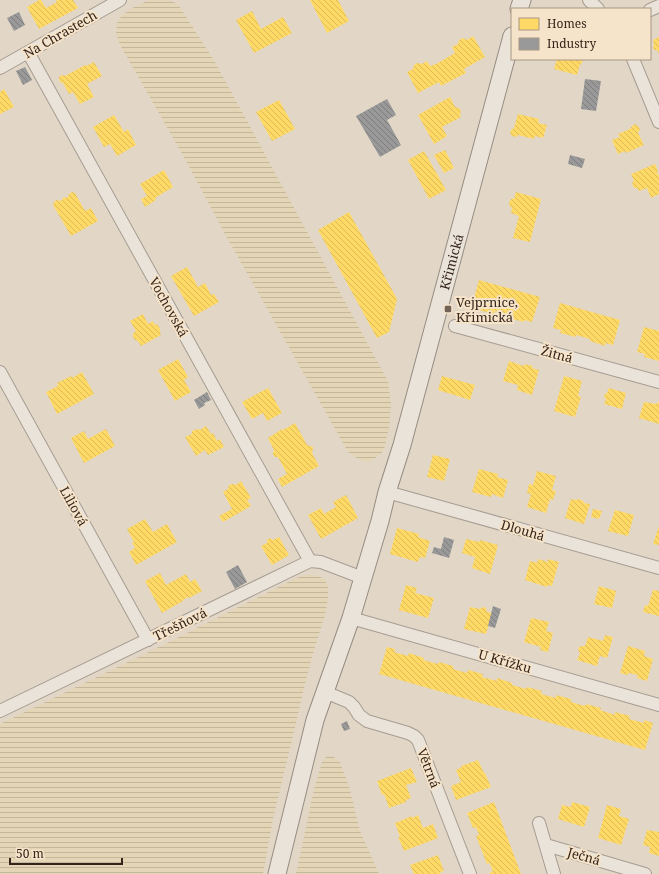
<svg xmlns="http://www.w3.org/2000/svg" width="659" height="874" font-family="'Noto Serif',serif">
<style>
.farmland{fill:url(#farmland-rules)}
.homes{fill:url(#homes-back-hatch)}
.industry{fill:url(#industry-back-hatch)}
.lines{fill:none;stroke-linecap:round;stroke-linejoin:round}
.street-casing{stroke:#a69c91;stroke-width:14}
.secondary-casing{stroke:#968c81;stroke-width:19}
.street{stroke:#eae3d9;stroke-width:12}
.secondary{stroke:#eae3d9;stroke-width:17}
.poi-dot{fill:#716357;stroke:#f6e4ca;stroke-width:1.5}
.labels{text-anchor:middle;stroke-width:4;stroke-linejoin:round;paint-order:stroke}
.street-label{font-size:13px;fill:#34241a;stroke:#f6e4ca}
.poi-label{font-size:13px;fill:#34241a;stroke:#f6e4ca;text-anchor:start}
</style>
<defs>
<pattern id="farmland-rules" width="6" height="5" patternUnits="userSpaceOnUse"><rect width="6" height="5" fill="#e3d5b6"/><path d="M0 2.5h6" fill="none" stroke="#c3b79c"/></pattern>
<pattern id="homes-back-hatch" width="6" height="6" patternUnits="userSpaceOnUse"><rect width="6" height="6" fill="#ffd966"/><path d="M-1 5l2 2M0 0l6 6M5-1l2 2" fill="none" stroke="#dbba58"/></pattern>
<pattern id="industry-back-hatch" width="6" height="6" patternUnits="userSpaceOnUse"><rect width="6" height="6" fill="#999"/><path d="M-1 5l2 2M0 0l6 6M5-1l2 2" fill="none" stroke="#7e7d7c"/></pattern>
</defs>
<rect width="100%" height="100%" fill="#e2d7c7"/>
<path class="farmland" d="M149,0H169L178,4L215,62L388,381L391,405L389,428L384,449L381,454L369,462L360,460L348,452L226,236L185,159L120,45L116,33L117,23L122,15L134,7Z
M305,575H314L325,579L328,588V599L325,615L315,647L305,684L297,719L273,819L263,874H0V724L163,645L286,583L296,578Z
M327,756H332L339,760L349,786L360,831L379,874H296L314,789L322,762Z"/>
<path class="homes" d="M39,0H41L46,8L57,2L56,0H73L78,8L39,29L27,7Z
M310,0H338L349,21L327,33Z
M252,11L261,29L283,17L292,33L254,53L236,20Z
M473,36L485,57L464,69L466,73L441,86L439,82L418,93L407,72L413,69L414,65L417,63L422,64L427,61L430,66L436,64L455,53L452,47L458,44L459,40L463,38L467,40Z
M659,37V54L657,50H654L653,47L654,44L653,40Z
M557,59H583L581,65L580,64L577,75L554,69Z
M94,62L102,76L87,84L94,97L80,104L73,92L69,94L63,83L60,82L59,79V77L62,75L65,76L85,65L86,66Z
M4,89L14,107L0,114V92Z
M450,97L455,107L459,108L461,111L460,115L461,117L442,127L447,136L434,144L418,115Z
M279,100L295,129L272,141L256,112Z
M518,114L539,119L538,123L547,125L543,138L535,136L534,139L518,135L516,137L512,136L510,133L511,130L514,128Z
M114,115L124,132L128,129L136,145L117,156L110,144L104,147L93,127Z
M635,124L638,126L640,129L638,133L644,145L626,153L625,151L618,154L612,140L620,137L618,134L630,129L632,126Z
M445,150L454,168L444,173L434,155Z
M424,151L446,190L429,199L408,160Z
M655,164L658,171L657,172L658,175L659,174V194L651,198L647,188L639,191L637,188H634L632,183L634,181L631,174Z
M164,170L173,187L155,198L156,200L145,207L141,199L147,196L140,184Z
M72,192L75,193L85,211L91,208L98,221L71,236L53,205L54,202L57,200L60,201L63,199V198L64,197L65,198L68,197L69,194Z
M516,192L541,199L530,242L513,238L519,216L511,213L512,207H510L509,203L510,200L513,198L514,199Z
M349,212L397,299L389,332L377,338L318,230Z
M187,267L198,287L205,283L211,295L214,294L219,302L194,316L171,276Z
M479,280L540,297L532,322L524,320V322L509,318V315L495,311L494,314L479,310L480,307L472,305Z
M560,303L620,320L613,345L605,343V346L590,341V339L576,335L575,337L568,335L560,333L561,330L553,328Z
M143,314L148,324L153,321L154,324L158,325L160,329V333L161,335L141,346L138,341L135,340L133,337V333L136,331L130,321Z
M644,327L659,331V361L644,357L645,354L637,352Z
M178,359L188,377L184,380L191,392L175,401L158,370Z
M509,361L524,366L525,364L533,366L532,368L539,370L532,395L517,390L518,385L503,381Z
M82,372L94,394L57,414L46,392L58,386L57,383L71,376L72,378Z
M442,376L475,385L470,400L438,390Z
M564,376L582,381L578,396L581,397L575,417L554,411Z
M268,388L282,413L267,421L263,413L252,419L242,402Z
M609,388L626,393L622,409L604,404L606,399L604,397L605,394L607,393Z
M644,402L656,404L657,403L659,402V424L639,418Z
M295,423L307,445L313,447V449L312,453L319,466L282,487L278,479L287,474L278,457H275L273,455V453L274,450L268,438L282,429L283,430Z
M206,426L211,434L213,433L217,441L220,439L224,447L208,455L205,450L196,456L185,437L192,434V431L197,429L200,430Z
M106,429L115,446L84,463L71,438L84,431L88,439Z
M433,455L450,459L444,481L427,477Z
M479,469L498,474L497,477L508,480L503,498L492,494L491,497L472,492Z
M537,471L556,476L552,490L556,491L553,500L550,499L546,513L527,507L531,494L527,493L529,484L533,485Z
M241,481L251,498L247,500L251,506L223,522L219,516L232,509L223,492L228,489L229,485L232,484L236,485Z
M346,495L358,518L321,539L308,515L321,508L324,514L336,507L333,502Z
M571,499L576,500L579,499L583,501L584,503L590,504L584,524L565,518Z
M593,509L602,511L599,519L591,517Z
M615,510L634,515L628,536L608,531Z
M145,519L153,532L167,524L177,542L136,565L129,552L135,548L132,543L134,542L127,529Z
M659,526V545L653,544Z
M397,528L419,534L418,537L430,541L425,558L420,557L418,562L390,554Z
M279,537L289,555L272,565L261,546L267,543V540L270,538L273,540Z
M466,539L479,542L480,540L498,545L490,574L472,568L475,557L462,553Z
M538,559L548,562V559L559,562L552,586L548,585L547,587L525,580L530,561L537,563Z
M160,573L166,585L186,574L190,582L195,579L202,591L189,598L188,597L183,600V601L162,613L145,581Z
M406,585L417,588L415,593L434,598L428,618L399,610Z
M599,586L616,591L612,608L594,604Z
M653,590L659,591V616L643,612L645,605L648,606Z
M470,607L480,609L483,607L486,608L487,612L492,613L486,634L464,629Z
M531,618L549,622L546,631L553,633L548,652L540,650L541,647L524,642Z
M605,635L613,637L607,658L600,656L597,666L577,660L580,653L578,650L579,647L582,646H585L588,637L603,641Z
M628,646L645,651L644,656L653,659L647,681L637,678L638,675L629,673L628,675L620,673Z
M387,647L395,649L394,652L408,656L409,653L424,658L423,660L438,664L439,662L453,666V669L467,673L468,670L483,674L482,677L497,681V678L512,683V685L526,689L527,687L542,691L541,694L556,698V695L571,699V702L585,706L586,704L601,708L600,710L615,715V712L630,716L629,719L644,723V720L653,723L645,750L379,674Z
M478,760L484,773H485L491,787L456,800L451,786L461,782L456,770L462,767L461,766Z
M411,768L417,782L406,785L411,798L406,800V802L389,808L384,794L382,795L377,781Z
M494,802L521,874H490V872L493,871L491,867L490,863L487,864L476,836L479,835L476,827L473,828L467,813Z
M572,802L590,807L584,827L558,819L562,805L571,807Z
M607,805L621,809L619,816L629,819L621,845L598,838Z
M418,815L423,828L433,824L438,838L404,851L398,837H400L395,823L412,816V818Z
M647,830L659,832V856L649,853L650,847L643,845Z
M438,855L444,871L440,872L441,874H414L410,865Z"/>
<path class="industry" d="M19,12L25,25L14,31L7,18Z
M25,67L32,80L23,85L16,71Z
M585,79L601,81L596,111L581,109Z
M387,99L396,115L387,120L401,145L380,157L356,116Z
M570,155L585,159L582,168L568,164Z
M207,392L211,400L204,403L205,405L199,409L194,400Z
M444,537L454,540L449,558L432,553L434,547L441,549Z
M238,565L247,582L235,589L226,572Z
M493,606L501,609L495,628L488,626Z
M347,721L350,729L344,731L341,724Z"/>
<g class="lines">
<defs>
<path id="street" d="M589,0L598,9
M650,10L659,6
M28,52L310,561
M633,59L659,122
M0,68L120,0
M455,326L659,382
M0,372L148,640
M387,492L659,568
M351,618L659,705
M325,692L349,702L354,707L359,715L367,721L408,733L414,736L418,740L470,874
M0,711L310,561L321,562L363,578
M539,823L554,874
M546,845L645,874"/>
<g id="secondary">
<path d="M519,9L522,0"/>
<path id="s1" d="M277,874L315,720L351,618L380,521L387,492L402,445L512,36"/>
</g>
</defs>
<use href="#street" class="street-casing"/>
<use href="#secondary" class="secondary-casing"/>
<use href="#street" class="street"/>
<use href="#secondary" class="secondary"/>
</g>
<rect class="poi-dot" x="444" y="305" width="8" height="8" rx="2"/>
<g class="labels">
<g class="street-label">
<text transform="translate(60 34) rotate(-30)" y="5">Na Chrastech</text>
<text dy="5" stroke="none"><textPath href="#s1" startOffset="637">Křimická</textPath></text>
<text transform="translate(169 307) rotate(61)" y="5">Vochovská</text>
<text transform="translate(557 354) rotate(15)" y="5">Žitná</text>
<text transform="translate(74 506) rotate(61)" y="5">Liliová</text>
<text transform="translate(523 530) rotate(16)" y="5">Dlouhá</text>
<text transform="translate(180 624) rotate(-26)" y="5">Třešňová</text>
<text transform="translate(505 661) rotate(16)" y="5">U Křížku</text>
<text transform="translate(429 768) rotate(69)" y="5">Větrná</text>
<text transform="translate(584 856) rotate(16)" y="5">Ječná</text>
</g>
<g class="poi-label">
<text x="456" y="307">Vejprnice,<tspan x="456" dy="15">Křimická</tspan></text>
</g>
</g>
<rect x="511" y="8" width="140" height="52" fill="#f6e4ca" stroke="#a89784"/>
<rect x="519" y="18" width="20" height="12" fill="#ffd966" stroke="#a89784"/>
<text x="547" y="28" font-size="12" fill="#34241a">Homes</text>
<rect x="519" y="38" width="20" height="12" fill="#999999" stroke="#a89784"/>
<text x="547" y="48" font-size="12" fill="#34241a">Industry</text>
<path d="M10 858v6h112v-6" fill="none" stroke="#34241a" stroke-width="2"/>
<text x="16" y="858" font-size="12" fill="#34241a" stroke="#f6e4ca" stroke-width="3" paint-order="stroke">50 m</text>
</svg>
